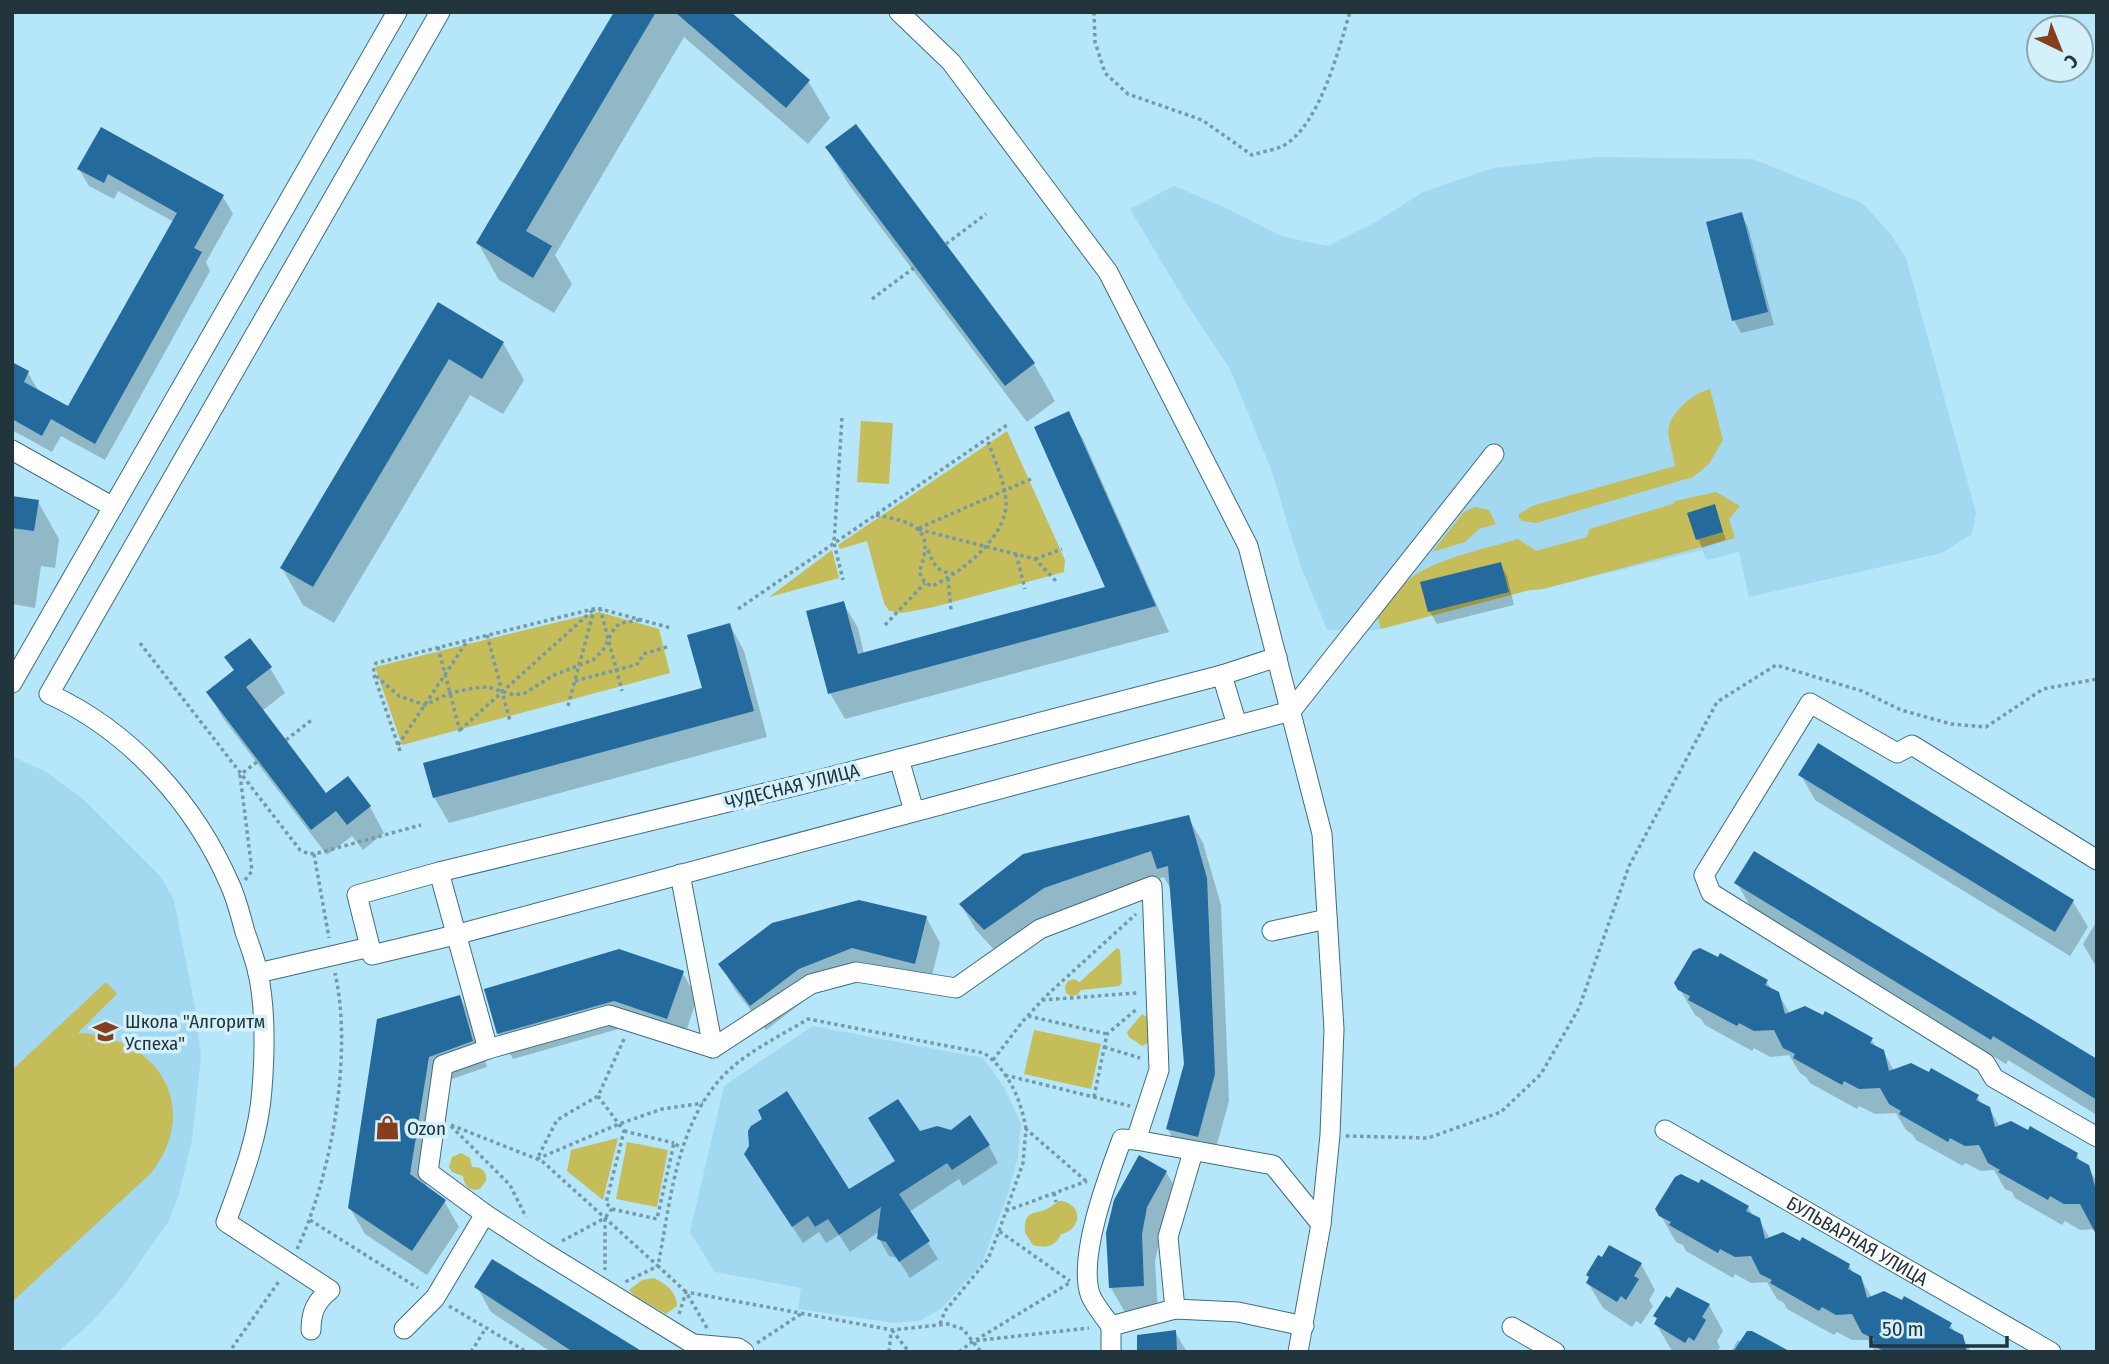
<svg xmlns="http://www.w3.org/2000/svg" width="2109" height="1364" font-family="'Fira Sans Condensed',sans-serif">
<style>
.built{fill:#a2d9f0}
.green{fill:#c5bc5a}
.shadow{fill:#0003}
.building{fill:#246a9d}
.lines{fill:none;stroke-linecap:round;stroke-linejoin:round}
.minor-casing{stroke:#406d7e;stroke-width:21}
.path{stroke:#7699a7;stroke-width:3.5;stroke-dasharray:3.5 3.5;stroke-linecap:butt}
.minor{stroke:#fff;stroke-width:19}
.labels{text-anchor:middle;stroke-width:7;stroke-linejoin:round;paint-order:stroke}
.street-label{font-size:19px;fill:#22353c;stroke:#d3f0fb}
.poi-label{font-size:19px;fill:#22353c;stroke:#d3f0fb;text-anchor:start}
</style>
<rect width="100%" height="100%" fill="#b6e6f9"/>
<path class="built" d="M1597,157L1753,159L1862,203L1889,232L1906,258L1976,513L1972,534L1942,553L1749,597L1739,552L1707,560L1702,550L1543,589L1530,590L1372,631L1327,630L1300,564L1271,469L1230,369L1185,301L1130,209L1174,186L1224,207L1281,236L1327,246L1376,222L1423,192L1493,168Z
M12,756L46,772L83,799L161,877L174,900L195,1008L201,1056L192,1140L178,1198L168,1222L124,1285L91,1323L57,1352H12Z
M813,1026L983,1058L1004,1087L1021,1124L1018,1156L1009,1191L982,1263L941,1309L919,1321L894,1323L798,1309L801,1288L715,1272L690,1232L724,1086Z"/>
<path class="green" d="M1710,389L1723,440L1709,464L1693,477L1536,523L1522,521L1519,518V514L1532,506L1675,466C1671,438 1659,429 1682,406C1691,397 1698,393 1710,389Z
M861,421L893,423L889,484L857,482Z
M1007,431L1065,560L1064,572L934,607L902,613L889,611L884,603L867,541L840,549L838,545Z
M1716,492L1740,506L1729,519L1735,538L1543,589L1530,590L1381,629L1377,614C1388,601 1401,585 1415,575C1446,556 1484,549 1518,539L1536,551L1587,537L1589,529L1673,504L1675,501Z
M1475,507L1489,510L1496,524L1479,529L1465,542L1432,552L1464,512Z
M832,550L839,578L769,597Z
M599,612L659,629L670,673L402,745L375,667Z
M1117,948L1120,950L1122,983L1119,986L1081,990L1077,995L1071,996L1066,993L1065,986L1068,981L1074,979L1080,982Z
M106,982L117,994L78,1033C157,1036 203,1106 151,1173L12,1302V1070Z
M1142,1014L1147,1017L1148,1043L1142,1046L1129,1037L1127,1032Z
M1034,1030L1101,1044L1091,1089L1024,1074Z
M618,1138L603,1200L567,1171L571,1150Z
M627,1142L668,1150L657,1207L616,1199Z
M461,1153L470,1158L472,1167C482,1166 487,1172 486,1181L480,1189C470,1192 464,1186 463,1176L452,1172L449,1167L452,1157Z
M1059,1201C1083,1202 1083,1230 1061,1234C1056,1246 1046,1249 1033,1245L1025,1233C1023,1208 1037,1215 1049,1208C1053,1205 1056,1203 1059,1201Z
M654,1278C666,1284 677,1292 677,1306L666,1314L635,1296L629,1290L642,1280Z"/>
<path class="shadow" d="M616,12H728L808,81L830,118L808,144L684,37L555,255L572,284L554,313L499,280L478,243Z
M856,127L1034,364L1055,401L1027,422L849,185L827,148Z
M102,129L223,197L233,214L206,262L210,271L105,460L61,436L52,452L12,430V364L28,373L38,390L69,409L174,222L118,191L114,199L89,186L79,169Z
M1741,214L1748,227L1774,325L1741,333L1734,320Z
M439,305L503,343L524,380L503,414L470,395L334,623L303,605L282,568Z
M1068,414L1083,439L1169,632L845,719L830,693L843,603L858,628L864,654L1108,589Z
M12,499L38,502L59,539L55,568L41,566L35,608L12,604Z
M1714,506L1726,540L1702,548L1689,514Z
M1500,564L1507,576L1514,605L1437,624L1430,612L1423,583Z
M730,625L744,651L767,737L449,823L434,797L704,689Z
M227,658L270,668L285,693L262,711L326,795L348,779L370,807L384,833L363,850L352,836L327,855L223,718L208,692L235,672Z
M1818,746L2073,902L2088,927L2070,956L1815,800L1801,775Z
M1188,817L1203,843L1221,905L1229,1101L1212,1162L1182,1154L1167,1128L1185,1064L1171,890L1164,877L1058,914L999,955L976,930L961,905Z
M1737,883L2097,1061V1115L2008,1060L2006,1064L1751,908Z
M926,917L940,943L929,988L867,973L813,994L766,1030L735,990L721,965Z
M2097,921V968L2083,944Z
M682,972L697,998L682,1044L629,1026L513,1059L498,1033Z
M1766,981L1772,990L1778,993L1790,1014L1871,1039L1877,1049L1883,1051L1894,1071L1977,1096L1982,1105L1989,1108L2000,1127L2077,1155L2081,1163L2088,1167L2097,1182V1231L2096,1229L2080,1230L2065,1221L2062,1225L2015,1198L2012,1192L2005,1189L1994,1170L1981,1171L1965,1163L1963,1166L1916,1140L1912,1134L1906,1130L1896,1113L1875,1114L1859,1106L1857,1109L1810,1083L1806,1077L1800,1073L1789,1055L1770,1057L1754,1048L1752,1051L1705,1025L1701,1019L1695,1015L1676,983Z
M460,997L474,1023L487,1067L443,1082L426,1188L444,1201L459,1227L427,1275L365,1234L350,1208Z
M919,1133L989,1146L998,1163L963,1186L959,1179L909,1212L938,1259L910,1278L897,1258L889,1256L879,1239L880,1231L850,1252L839,1235L826,1243L819,1232L803,1243L756,1172L849,1192L897,1162Z
M1166,1172L1181,1198L1161,1234L1155,1261L1158,1312L1126,1314L1111,1288L1107,1233Z
M1748,1207L1753,1216L1759,1219L1770,1239L1849,1265L1854,1274L1860,1277L1872,1298L1950,1324L1955,1333L1962,1336L1971,1352H1875L1868,1340H1852L1837,1332L1834,1335L1787,1309L1784,1303L1777,1299L1767,1282L1751,1283L1735,1274L1733,1278L1686,1251L1683,1245L1676,1242L1657,1209Z
M1602,1260L1641,1264L1655,1290L1649,1300L1653,1306L1641,1324L1636,1321L1632,1327L1603,1308L1588,1283L1590,1279L1588,1275Z
M477,1287L640,1352H551L491,1312Z
M1670,1301L1709,1305L1723,1331L1717,1341L1720,1347L1717,1352H1674L1671,1349L1656,1324L1658,1320L1656,1316Z
M1175,1332L1187,1352H1139Z
M1738,1340L1741,1342L1782,1352H1731Z"/>
<path class="building" d="M614,12H656L526,231L552,246L533,278L476,243Z
M675,12H731L810,80L786,108Z
M856,124L1035,363L1005,386L825,147Z
M101,127L224,195L194,248L202,252L95,444L51,419L42,436L12,419V362L29,371L24,382L68,406L177,213L108,174L104,183L77,169Z
M1742,212L1768,312L1732,321L1706,222Z
M438,302L504,342L482,379L449,359L313,587L280,568Z
M1069,411L1156,606L828,694L806,611L844,601L858,654L1105,587L1034,427Z
M12,496L39,500L34,531L12,528Z
M1715,504L1723,532L1696,540L1687,513Z
M1501,562L1509,592L1428,612L1420,582Z
M730,623L754,711L433,798L423,763L702,688L687,635Z
M250,638L272,667L246,687L326,793L348,776L371,806L347,825L336,811L311,830L206,692L234,670L224,657Z
M1818,743L2074,900L2055,932L1798,775Z
M1189,815L1207,878L1215,1074L1198,1137L1166,1129L1184,1064L1168,866L1157,869L1151,851L1044,888L984,930L959,904L1023,854Z
M1754,851L2097,1059V1100L1993,1036L1991,1040L1734,883Z
M859,900L927,916L915,964L852,948L799,969L750,1006L718,964L772,923Z
M1700,948L1718,957L1720,953L1768,980L1765,985L1779,992L1785,1014L1805,1006L1823,1015L1825,1011L1873,1038L1870,1043L1884,1050L1889,1071L1911,1063L1929,1072L1931,1068L1979,1095L1976,1100L1990,1107L1995,1127L2011,1121L2028,1130L2030,1126L2078,1153L2076,1158L2089,1165L2097,1194V1236L2080,1204H2064L2050,1196L2048,1200L1998,1172L2000,1170L1988,1163L1979,1145L1965,1146L1950,1138L1948,1142L1899,1114L1901,1111L1889,1104L1880,1088L1859,1089L1844,1081L1842,1085L1793,1058L1795,1054L1783,1048L1774,1030L1754,1031L1739,1023L1737,1026L1688,1000L1690,996L1678,990L1674,983L1693,951Z
M619,949L684,971L667,1019L614,1001L497,1034L484,989Z
M460,995L473,1041L429,1057L410,1174L446,1200L412,1251L348,1208L377,1019Z
M787,1091L849,1189L895,1161L868,1118L898,1099L920,1131L937,1126L951,1130L970,1115L990,1145L952,1170L947,1163L899,1194L930,1241L899,1262L886,1242L877,1239L881,1207L839,1235L828,1219L815,1227L808,1216L792,1227L744,1154L749,1146L748,1131L751,1126L762,1119L758,1110Z
M1139,1155L1167,1171L1147,1207L1142,1234L1144,1286L1109,1288L1106,1233L1114,1200Z
M1681,1174L1699,1183L1701,1179L1749,1206L1746,1211L1760,1218L1765,1239L1783,1232L1800,1241L1802,1237L1850,1264L1848,1269L1861,1276L1867,1298L1884,1291L1902,1300L1904,1296L1952,1323L1949,1328L1963,1335L1967,1352H1885L1871,1344L1874,1339L1862,1333L1852,1314L1836,1315L1822,1307L1819,1311L1770,1283L1772,1280L1760,1274L1751,1256L1735,1257L1720,1249L1718,1253L1669,1225L1671,1222L1659,1216L1655,1209L1675,1177Z
M1609,1245L1642,1263L1634,1276L1639,1279L1626,1300L1621,1296L1617,1302L1586,1283L1589,1277L1586,1275L1598,1255L1602,1257Z
M492,1259L643,1352H573L474,1287Z
M1677,1287L1710,1304L1702,1317L1706,1320L1694,1341L1689,1337L1685,1343L1654,1324L1657,1318L1653,1316L1666,1296L1670,1298Z
M1176,1330L1177,1352H1137V1335Z
M1747,1331H1752L1791,1352H1733Z"/>
<g class="lines">
<defs>
<g id="minor">
<path d="M899,12L951,62L1108,272L1248,546L1322,834L1334,1029L1330,1135L1321,1224L1298,1352"/>
<path d="M12,450L113,507"/>
<path d="M1277,657L1222,675L807,783L439,872L357,895L372,955L455,935L1291,711L1494,454"/>
<path d="M1222,675L1237,725"/>
<path d="M12,683L397,12"/>
<path d="M899,759L914,811"/>
<path d="M2097,860L1912,745L1897,753L1810,703L1704,875L1711,893L1985,1063L1994,1078L2097,1137"/>
<path d="M439,872L488,1049"/>
<path d="M680,874L713,1048"/>
<path d="M1272,931L1327,919"/>
<path d="M258,973L370,947"/>
<path id="s1" d="M1665,1130L2051,1352"/>
<path d="M1175,1309L1168,1237L1193,1152"/>
<path d="M1111,1326C1104,1316 1094,1305 1090,1294C1078,1255 1108,1177 1122,1139L1136,1140"/>
<path d="M1512,1327L1555,1352"/>
<path d="M404,1329L435,1298L485,1214"/>
<path d="M311,1330C311,1312 316,1301 330,1290L226,1222C242,1179 259,1135 262,1089C265,1051 266,1010 258,973C255,959 250,946 245,932C241,917 237,901 231,887C196,805 131,731 49,694L440,12"/>
<path d="M744,1352L738,1348L693,1344L542,1251L485,1214L428,1172L443,1065L488,1049L609,1015L713,1048L811,984L856,972L956,988L1040,929L1152,886L1159,1070L1136,1140L1273,1165L1321,1224"/>
<path d="M1111,1352V1326L1175,1309L1238,1312L1304,1326"/>
</g>
</defs>
<use href="#minor" class="minor-casing"/>
<path class="path" d="M1094,12L1095,42L1105,73L1128,94L1202,120L1252,155C1261,152 1274,150 1283,146C1320,125 1338,51 1350,12
M946,244L986,214
M872,299L915,267
M842,418L834,543L843,580
M1031,479L917,529L1035,559L1056,581
M876,515C913,522 937,528 919,572L925,583L932,586C960,574 1008,536 1006,502C1005,482 994,459 987,439
M928,550C933,563 937,573 953,573
M1016,554L1025,589
M1035,559L1062,549
M948,578L951,610
M600,608L622,691
M738,609L1007,425
M885,625L925,583
M487,635L510,721
M140,643L300,850L309,854L318,853L421,825
M438,647L461,735
M376,676L399,696L425,705L450,693L474,688L488,687L514,695L525,693L554,675L593,660L603,650L615,627L622,623L639,620
M575,681L635,665L639,663L643,654L670,646
M568,706L594,610
M460,730L593,610
M286,740L313,719
M398,745L468,640
M400,751L373,672L376,663L597,608L671,628
M314,854L329,938
M245,880L252,871L240,775L258,761
M1042,1000L1137,993
M1028,1016L1107,1034
M624,1039L598,1096L557,1120L537,1159L619,1124L662,1109L703,1103
M1104,1047L1140,1058
M993,1060L1023,1021L1046,996L1136,914
M1005,1075L1130,1106
M598,1096L624,1131L606,1203L612,1209L605,1218
M1094,1097L1107,1034L1138,1008
M451,1125L542,1161L658,1266L625,1282
M451,1126L510,1185L526,1217
M624,1131L674,1143
M1346,1136L1428,1138L1501,1112L1541,1074L1579,1008L1629,866L1717,702L1776,665L1862,691L1901,710L1951,724L1986,727L2043,689L2097,679
M1054,1193L1056,1202
M612,1209L657,1219L674,1143L681,1148
M1006,1211L1023,1163L1026,1129L1086,1181
M310,1220L418,1288
M999,1231L1006,1211L1087,1181
M562,1241L605,1218V1270
M297,1249C332,1175 353,1053 335,973
M449,1306L527,1352
M679,1314L686,1292L892,1330L948,1324L963,1329L981,1352
M940,1324L945,1311L988,1259L999,1231L1070,1281
M707,1328L686,1292L658,1266C671,1199 676,1122 727,1072C750,1050 782,1035 808,1019L984,1053C1009,1071 1021,1100 1026,1129
M892,1330L909,1352
M976,1340L1071,1282
M757,1343L801,1314
M232,1348L280,1280
M471,1352L486,1328
M889,1352L891,1332
M959,1352L973,1341L1089,1328"/>
<use href="#minor" class="minor"/>
</g>
<defs>
<symbol id="school-bare" viewBox="-9 -9 18 18"><path d="M0-5L7-2L0 1L-7-2ZM-4 1L0 2.5L4 1V4Q0 6-4 4Z" fill="#863f1d" stroke="#d3f0fb" stroke-width="2.5" paint-order="stroke"/></symbol>
<symbol id="shop-bare" viewBox="-9 -9 18 18"><path d="M-5-2.5h2.3a2.7 3.5 0 0 1 5.4 0H5L5.5 6h-11ZM-1.5-2.5h3a1.5 2.3 0 0 0-3 0Z" fill="#863f1d" stroke="#d3f0fb" stroke-width="2.5" paint-order="stroke"/></symbol>
</defs>
<g fill-rule="evenodd">
<use href="#school-bare" x="88" y="1014" width="35" height="35"/>
<use href="#shop-bare" x="370" y="1110" width="35" height="35"/>
</g>
<g class="labels">
<g class="street-label">
<text transform="translate(792 786) rotate(-14)" y="7">ЧУДЕСНАЯ УЛИЦА</text>
<text dy="7" stroke="none"><textPath href="#s1" startOffset="222">БУЛЬВАРНАЯ УЛИЦА</textPath></text>
</g>
<g class="poi-label">
<text x="125" y="1028">Школа "Алгоритм<tspan x="125" dy="22">Успеха"</tspan></text>
<text x="407" y="1135">Ozon</text>
</g>
</g>
<rect width="2109" height="1364" fill="none" stroke="#22353c" stroke-width="28"/>
<g transform="translate(2060 49) rotate(137)"><circle r="33" fill="#d3f0fb" stroke="#8ca5af" stroke-width="2"/>
<path d="M0-5L12 26L0 18L-12 26Z" fill="#863f1d"/>
<text y="-10" font-size="19" font-weight="bold" text-anchor="middle" fill="#22353c">С</text>
</g>
<path d="M1871 1336v10h136v-10" fill="none" stroke="#22353c" stroke-width="3.5"/>
<text x="1882" y="1336" font-size="21" fill="#22353c" stroke="#d3f0fb" stroke-width="5" paint-order="stroke">50 m</text>
</svg>
